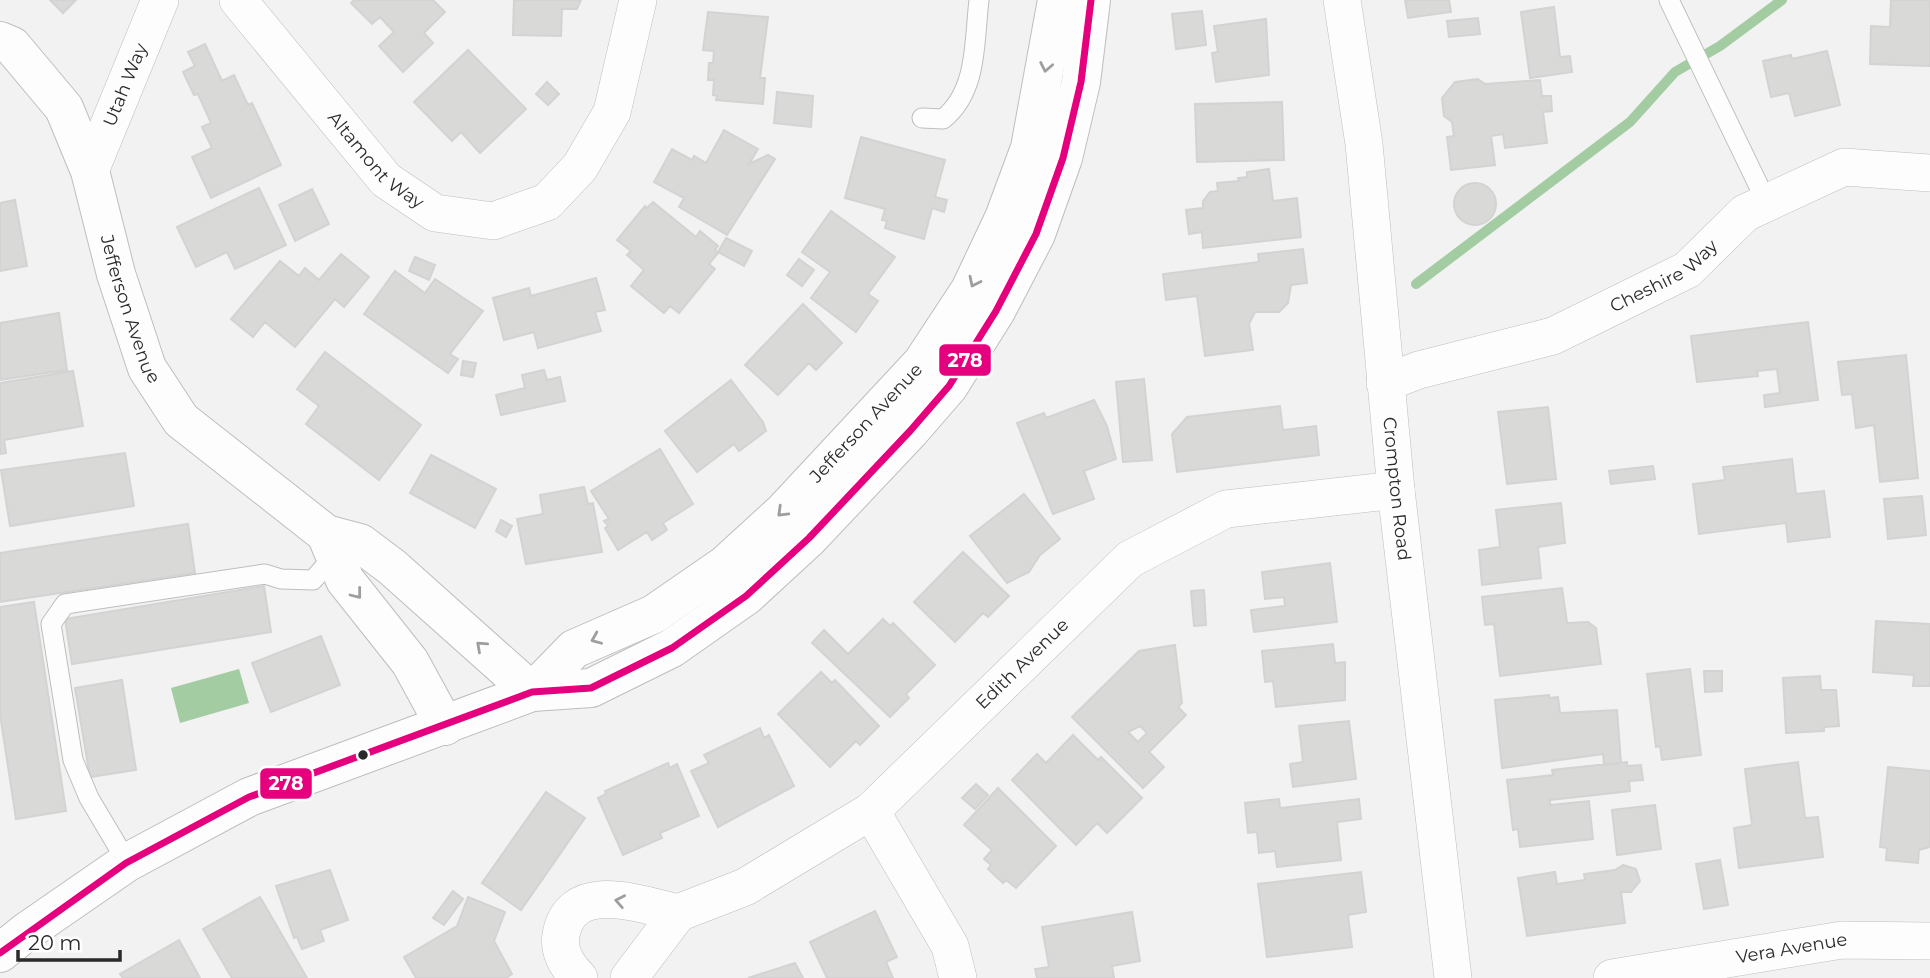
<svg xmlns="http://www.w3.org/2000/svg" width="1930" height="978" font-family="Montserrat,sans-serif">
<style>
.water{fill:#a3cca3}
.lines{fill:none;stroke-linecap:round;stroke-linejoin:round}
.stream{stroke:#a3cca3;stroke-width:10}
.building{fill:#d9d9d8;stroke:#d4d3d3;stroke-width:2;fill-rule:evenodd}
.service-casing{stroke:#bdbebd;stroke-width:21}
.minor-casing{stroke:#bdbebd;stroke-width:38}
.tertiary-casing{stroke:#bdbebd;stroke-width:40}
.secondary-casing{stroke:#bdbebd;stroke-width:40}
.service{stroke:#fdfdfd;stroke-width:19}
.minor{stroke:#fdfdfd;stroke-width:37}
.tertiary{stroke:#fdfdfd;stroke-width:38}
.secondary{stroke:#fdfdfd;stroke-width:38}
.bus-1-casing{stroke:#fff;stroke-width:12}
.bus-1{stroke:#e5007d;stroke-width:7}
.oneway{stroke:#9e9e9e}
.bus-dot{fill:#292a29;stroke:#fff;stroke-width:2.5}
.labels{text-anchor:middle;stroke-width:5;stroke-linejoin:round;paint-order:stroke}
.street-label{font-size:18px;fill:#292a29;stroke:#fff}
.line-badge{stroke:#fff;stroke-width:2.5}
.badge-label{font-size:19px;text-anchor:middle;font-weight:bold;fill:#fff}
</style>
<rect width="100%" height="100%" fill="#f1f2f1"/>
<path class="water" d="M239,669L249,703L180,723L171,688Z"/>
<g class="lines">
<path class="stream" d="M1416,284L1630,122L1675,72L1720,46L1782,0"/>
</g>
<path class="building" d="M50,0H76L63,13Z
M354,0H433L445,12L424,33L433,43L403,72L379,46L394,32L380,17L372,24L351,3Z
M514,0H581L577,9H562L561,36L513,35Z
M1405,0H1449L1451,12L1408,18Z
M1891,0H1930V66L1870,64L1871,26L1890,27Z
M1554,7L1560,57L1570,56L1572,72L1530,78L1521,12Z
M1202,11L1206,45L1176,49L1172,14Z
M708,12L768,17L760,78H765L763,104L716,100L717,96L713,95L714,80H708L709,63H713L714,51L703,50Z
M1478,18L1480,34L1449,37L1447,21Z
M1266,19L1269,75L1216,82L1212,53L1218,52L1214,26Z
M205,44L222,81L234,75L248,105L252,103L281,165L211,198L192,157L212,148L202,127L211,123L198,94L194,95L183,72L195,66L188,52Z
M468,50L526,109L480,153L461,132L452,141L414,102Z
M1827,51L1840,105L1795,116L1789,93L1771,97L1763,61L1791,55L1792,59Z
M1478,79L1485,84L1540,80L1542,96H1551L1552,111L1543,112L1547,143L1505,148L1503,134L1491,136L1495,165L1451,170L1447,137L1454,136L1452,122L1444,116L1442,98L1455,82Z
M547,82L559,94L548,105L536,94Z
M777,92L813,96L811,127L774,123Z
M1282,102L1284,160L1197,162L1195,104Z
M724,130L758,149L749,164L768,155L775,159L727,235L679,207L684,198L654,182L672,149L692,160L694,156L706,163Z
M861,137L945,160L935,197L947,200L944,212L932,208L924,239L885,228L887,221L882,220L885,209L845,198Z
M1269,169L1273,201L1297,198L1301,237L1203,248L1202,232L1189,234L1186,210L1203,208V201L1210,192L1218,191L1217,183L1239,181L1238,178L1247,177V172Z
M1454 204a21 21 0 1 1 42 0a21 21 0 1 1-42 0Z
M259,188L286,245L235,269L227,252L196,267L177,227Z
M312,189L329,224L295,241L279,205Z
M15,200L27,266L0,271V203Z
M653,202L696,237L700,231L718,246L715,250L718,253L709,264L715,269L679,313L670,306L664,313L631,286L644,270L627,255L631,251L617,240L645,206L647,208Z
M831,211L895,257L868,294L878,301L856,332L811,298L830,272L802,252Z
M726,238L752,251L744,266L718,252Z
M1303,249L1307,283L1291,285L1288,303L1279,312H1255L1249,324L1253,350L1205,356L1197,296L1166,300L1163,274L1259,262L1258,254Z
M341,254L369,277L344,307L335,299L295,347L265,322L253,337L231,319L280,261L299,276L305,268L319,280Z
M415,257L435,265L429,280L409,271Z
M799,259L814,270L802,286L787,275Z
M395,271L425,293L435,279L483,311L450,354L458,359L448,373L364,314Z
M596,278L605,310L595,312L601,331L538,348L534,332L504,340L493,298L529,288L531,296Z
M803,304L842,343L816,370L809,363L778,395L745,365Z
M59,313L67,370L0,380V323Z
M1808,322L1818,400L1765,407L1764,395L1780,393L1777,369L1757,371L1758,376L1697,382L1691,336Z
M325,352L421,425L379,480L306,424L319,406L297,389Z
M1906,355L1918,478L1880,482L1874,425L1856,428L1852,394L1842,395L1838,362Z
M463,361L476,363L473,377L461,375Z
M544,370L547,380L560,377L565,401L501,415L496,395L525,388L522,375Z
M73,371L83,426L4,440L6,453L0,454V383Z
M1144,379L1152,460L1123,462L1116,382Z
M731,380L763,422L766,431L739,451L734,444L697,472L665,431Z
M1094,400L1107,426L1116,459L1084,471L1094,499L1053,514L1017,423L1044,413L1046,418Z
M1280,406L1283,430L1316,426L1319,455L1177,472L1172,434L1187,417Z
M1548,407L1556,479L1507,484L1498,412Z
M660,449L693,504L663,523L667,530L652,540L647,532L618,550L605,528L608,526L604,521L609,519L591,491Z
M125,453L134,506L10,526L1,470Z
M431,455L496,489L475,528L410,493Z
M1792,459L1796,494L1824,491L1830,537L1788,542L1786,523L1699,534L1693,484L1725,480L1723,467Z
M1653,466L1655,479L1611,484L1609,471Z
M584,487L588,504L593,503L602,552L526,564L517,519L543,514L540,495Z
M1024,494L1060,539L1040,555L1029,572L1007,583L970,536Z
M1922,496L1926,535L1888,539L1884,499Z
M1561,503L1565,543L1538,547L1541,578L1482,585L1479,550L1500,547L1496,510Z
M501,520L512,526L506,537L496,531Z
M188,524L195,573L0,602V553Z
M963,552L1009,596L988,617L983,613L955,642L914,602Z
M1330,563L1337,622L1254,632L1251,610L1285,606L1284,597L1265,599L1262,572Z
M264,586L271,632L72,664L65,619Z
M1562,588L1567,623L1588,622L1596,628L1601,664L1500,676L1494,624L1485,625L1482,597Z
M1204,590L1206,625L1194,626L1191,591Z
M34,602L66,811L16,819L0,714V607Z
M883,619L890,626L893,623L935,665L906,694L909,698L890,717L812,643L824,630L848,654Z
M1876,621L1930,624V686H1913L1914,675L1873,672Z
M321,636L340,685L271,712L252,663Z
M1333,644L1335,663L1345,662V700L1276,707L1273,681L1265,682L1262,651Z
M1175,645L1182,703L1178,707L1186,715L1149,752L1164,767L1143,788L1072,717L1139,651ZM1140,726L1147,733L1138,742L1128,732Z
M1690,669L1701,755L1662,760L1660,746L1656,747L1647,674Z
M1704,671H1722V691L1705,692Z
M821,672L832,683L835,680L879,726L860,745L856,741L830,767L778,714Z
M1820,676L1821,690H1836L1839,726L1824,727V731L1786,733L1783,678Z
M122,680L136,770L90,777L75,688Z
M1549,695V698L1558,697L1560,713L1617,710L1621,763L1604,765L1603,754L1502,768L1495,700Z
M1349,721L1356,779L1293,787L1290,764L1303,762L1299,726Z
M760,728L764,738L769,735L794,786L718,827L691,771L709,763L704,755Z
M1073,735L1098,760L1101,757L1142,798L1107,833L1097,823L1076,845L1012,780L1037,754L1046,763Z
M1627,762V766L1641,765L1643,780L1629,781L1630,791L1550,800V805L1589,801L1593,839L1520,847L1518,829L1513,830L1507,780L1553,775L1552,770Z
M1798,762L1805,818L1818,817L1823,857L1739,868L1734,828L1752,825L1745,769Z
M668,763L670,768L677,764L699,816L660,833L662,838L623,855L598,798L606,794L605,791Z
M1888,767L1930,771V847L1919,850L1918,863L1886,860L1887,848L1880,847Z
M976,784L988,795L975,809L962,798Z
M998,788L1056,846L1016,888L1006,880L1003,883L988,869L991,865L984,859L992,850L964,825Z
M546,792L585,818L521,910L482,883Z
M1279,799L1280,808L1359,799L1361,819L1337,822L1341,860L1277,867L1275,851L1259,853L1257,832L1248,833L1245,803Z
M1655,805L1661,849L1617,855L1612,810Z
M1720,860L1728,905L1704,909L1696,864Z
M1623,865L1636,869L1640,881L1631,892H1621L1625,923L1527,936L1518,878L1555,872L1557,884L1585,880L1584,874L1615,870Z
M330,870L348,920L320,930L324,941L302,949L297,937L294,938L276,886Z
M1361,872L1366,912L1348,915L1352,947L1267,957L1258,884Z
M453,891L463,899L444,925L433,918Z
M260,897L307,978H232L203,929Z
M468,897L505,912L494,941L512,974L506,978H416L404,957L457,926Z
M875,911L897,957L886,962L893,978H827L810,942Z
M1132,912L1140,961L1112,966L1114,978H1037L1035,969L1049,967L1042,927Z
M179,940L200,978H123L120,974Z
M795,963L803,978H748Z"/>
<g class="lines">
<defs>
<path id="service" d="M1669,0L1767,203
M922,118L943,119C978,91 974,41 979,0
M127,862L89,798L73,760L51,624L65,604L265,574L281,579L313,580L335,555"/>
<g id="minor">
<path id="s1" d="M238,0L386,180L435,213L493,221L547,202L580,167L612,112L638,0"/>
<path id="s2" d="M1342,0L1364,144L1396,490L1453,978"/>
<path id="s3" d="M90,171L160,0"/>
<path id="s4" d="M1385,383L1419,370L1553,336L1687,270L1745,213L1844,167L1930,173"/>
<path d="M871,811L950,946L958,978"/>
<path id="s5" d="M678,913L745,887L871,811L1130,559L1226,509L1396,490"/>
<path d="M579,978C567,966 558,952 561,935C571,878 642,905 678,913L629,978"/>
<path id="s6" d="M1612,978L1842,940L1930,941"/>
</g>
<g id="tertiary">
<path id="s7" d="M0,41L12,46L64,108L90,171L116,274L147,368L181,420L326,534L360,543L392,567L532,692"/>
<path d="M326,534L345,580L410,662L445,726"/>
</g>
<g id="secondary">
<path id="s8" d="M532,692L574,649L654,614L725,565L784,511L922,363L970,290L1004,218L1030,148L1057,0"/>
<path d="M0,953L26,932L126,863L249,797L532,692L591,688L672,648L746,596L809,538L910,431L949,386L996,311L1036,234L1063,158L1081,82L1091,0"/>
</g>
</defs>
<use href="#service" class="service-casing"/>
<use href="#minor" class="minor-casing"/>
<use href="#tertiary" class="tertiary-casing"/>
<use href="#secondary" class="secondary-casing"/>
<use href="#service" class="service"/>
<use href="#minor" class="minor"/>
<use href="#tertiary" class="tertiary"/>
<use href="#secondary" class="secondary"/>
<defs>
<path id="bus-1" d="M0,953L126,863L249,797L532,692L591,688L672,648L746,596L809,538L910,431L949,386L996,311L1036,234L1063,158L1081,82L1091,0"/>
</defs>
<use href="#bus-1" class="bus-1-casing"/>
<use href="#bus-1" class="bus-1"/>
</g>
<defs><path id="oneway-chevron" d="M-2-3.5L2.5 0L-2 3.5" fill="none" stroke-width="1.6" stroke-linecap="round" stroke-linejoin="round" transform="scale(1.75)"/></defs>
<g class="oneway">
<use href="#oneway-chevron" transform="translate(1046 67) rotate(101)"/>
<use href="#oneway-chevron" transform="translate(974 282) rotate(116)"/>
<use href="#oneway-chevron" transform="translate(782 512) rotate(136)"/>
<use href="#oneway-chevron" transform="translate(357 594) rotate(52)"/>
<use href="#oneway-chevron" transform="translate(596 639) rotate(157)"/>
<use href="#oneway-chevron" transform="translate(481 646) rotate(-138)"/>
<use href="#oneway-chevron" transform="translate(620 901) rotate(-169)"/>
</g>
<circle class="bus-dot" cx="363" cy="755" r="6"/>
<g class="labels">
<g class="street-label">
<text dy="6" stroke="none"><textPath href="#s3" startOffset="93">Utah Way</textPath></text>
<text dy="6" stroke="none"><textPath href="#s1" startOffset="212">Altamont Way</textPath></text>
<text dy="6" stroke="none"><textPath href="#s4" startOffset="301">Cheshire Way</textPath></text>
<text dy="6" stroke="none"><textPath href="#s7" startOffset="306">Jefferson Avenue</textPath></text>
<text dy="6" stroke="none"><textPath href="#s8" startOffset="434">Jefferson Avenue</textPath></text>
<text dy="6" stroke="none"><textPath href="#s2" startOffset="492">Crompton Road</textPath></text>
<text dy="6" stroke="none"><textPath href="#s5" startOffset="430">Edith Avenue</textPath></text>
<text dy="6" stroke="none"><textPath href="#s6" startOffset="182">Vera Avenue</textPath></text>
</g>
</g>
<g class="line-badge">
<rect x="938" y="343" width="54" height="34" rx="7" fill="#e5007d"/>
<rect x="259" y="767" width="54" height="33" rx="7" fill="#e5007d"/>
</g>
<g class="badge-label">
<text x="965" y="367">278</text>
<text x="286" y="790">278</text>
</g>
<path d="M18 950v10h102v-10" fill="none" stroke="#292a29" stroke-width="3.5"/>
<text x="28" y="950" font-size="21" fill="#292a29" stroke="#ffffff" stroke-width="5" paint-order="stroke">20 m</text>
</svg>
